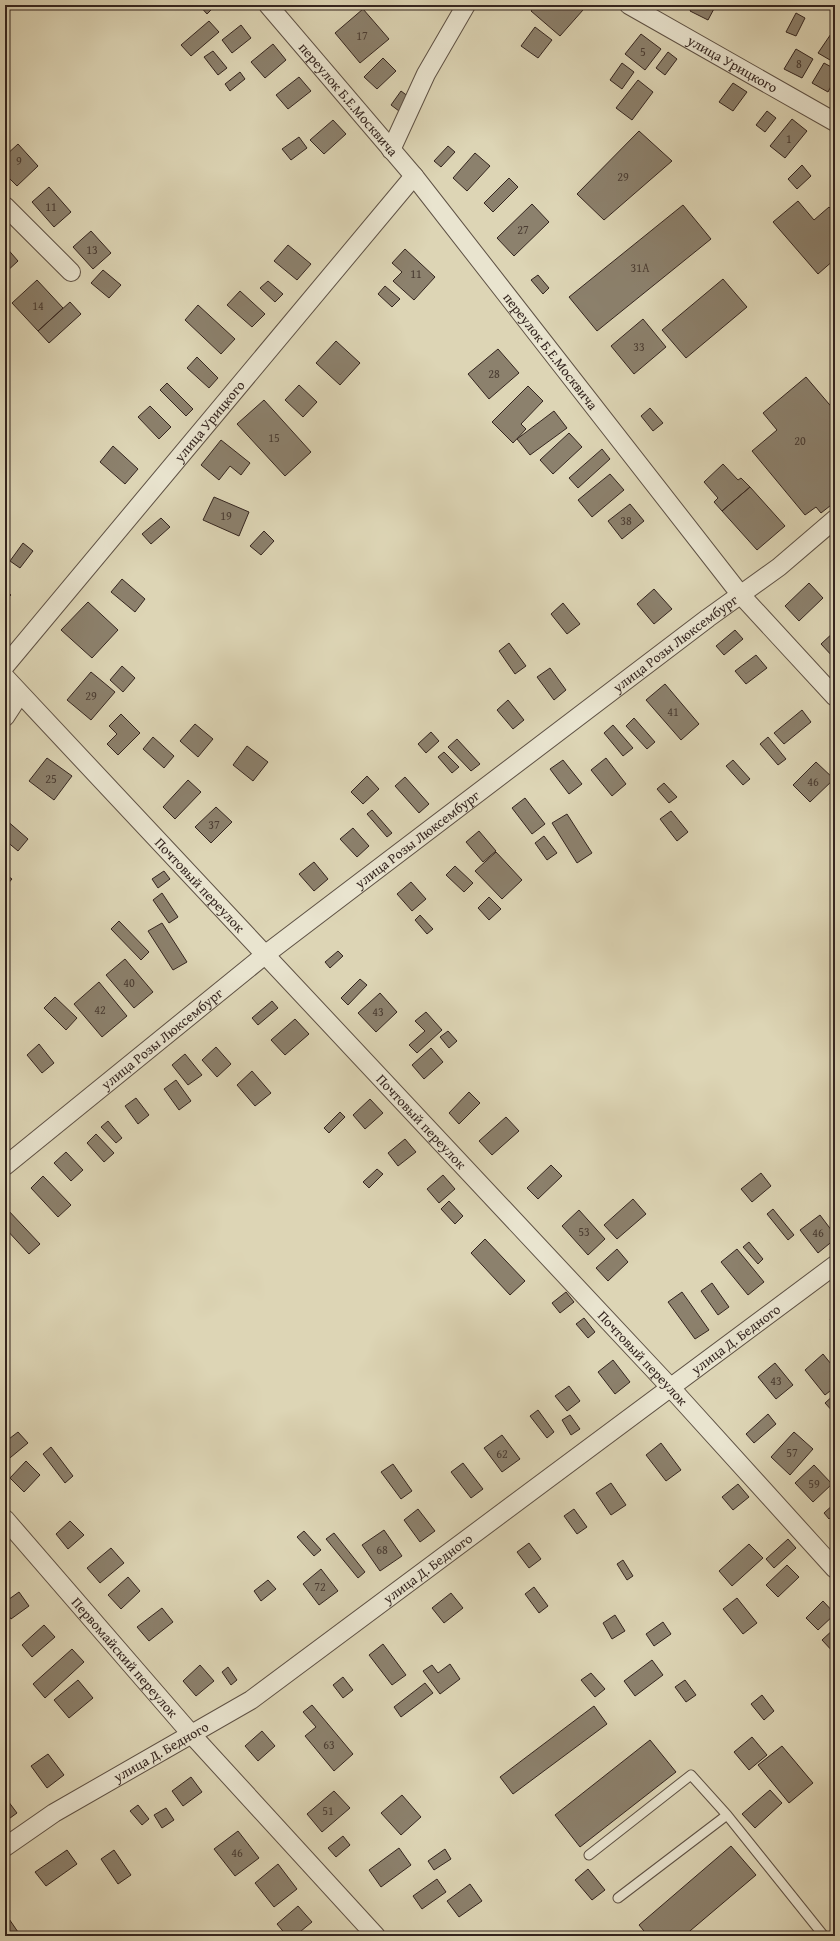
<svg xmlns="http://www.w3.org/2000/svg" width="840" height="1941" font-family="'Gentium Book Plus',serif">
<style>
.building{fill:#8c816d;stroke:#34251f}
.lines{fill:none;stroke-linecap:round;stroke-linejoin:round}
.service-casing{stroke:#5e5144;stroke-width:11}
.minor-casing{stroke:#5e5144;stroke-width:20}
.service{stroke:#e9e4cf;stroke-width:9}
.minor{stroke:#e9e4cf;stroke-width:18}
.labels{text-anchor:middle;stroke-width:4;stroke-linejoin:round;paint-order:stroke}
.number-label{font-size:12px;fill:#4a3c32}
.street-label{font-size:14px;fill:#34251f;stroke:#e9e4cf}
</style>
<rect width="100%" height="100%" fill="#ddd5b5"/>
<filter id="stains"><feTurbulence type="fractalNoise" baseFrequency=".005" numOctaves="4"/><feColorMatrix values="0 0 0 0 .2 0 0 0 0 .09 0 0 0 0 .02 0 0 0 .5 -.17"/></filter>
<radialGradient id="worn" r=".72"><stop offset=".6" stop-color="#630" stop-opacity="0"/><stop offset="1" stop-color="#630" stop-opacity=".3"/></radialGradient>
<path class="building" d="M199,5H216L207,14Z
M536,5H578L583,10L560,36L531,11Z
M693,5H716L708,20L690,11Z
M363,9L389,39L360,63L335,33Z
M796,13L805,18L796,36L786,32Z
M209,21L219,32L191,56L181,45Z
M241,25L251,38L232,53L222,40Z
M535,27L552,40L538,58L521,46Z
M835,28V52L830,60L818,53Z
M641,34L661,49L645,70L625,54Z
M273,44L286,60L265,78L251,62Z
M796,49L813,59L802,78L784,69Z
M213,51L227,68L218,75L204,57Z
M668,52L677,59L665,75L656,68Z
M383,58L396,71L377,89L364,77Z
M622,63L634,72L622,89L610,80Z
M824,63L835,69V79L828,92L812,83Z
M240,72L245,79L230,91L225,84Z
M299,77L311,91L288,109L276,95Z
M638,80L653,92L632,120L616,108Z
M733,83L747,92L733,111L719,102Z
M401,91L409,97L399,111L391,105Z
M767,111L776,118L765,132L756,125Z
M792,119L807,131L785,158L770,146Z
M333,120L346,134L324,154L310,140Z
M639,131L672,161L604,220L577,194Z
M299,137L307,148L291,160L282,149Z
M18,144L38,166L17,186L5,174V156Z
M448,146L455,152L441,167L434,161Z
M475,153L490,166L467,191L453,178Z
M802,165L811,176L797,189L788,179Z
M509,178L518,187L493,212L484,203Z
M49,187L71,212L54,227L32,202Z
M798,201L814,220L829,207L835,213V259L818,274L773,222Z
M532,204L549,222L514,256L497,238Z
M683,205L711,239L597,331L569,297Z
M91,231L111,253L93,269L73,247Z
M288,245L311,264L297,280L274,261Z
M5,246L18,261L5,273Z
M405,249L435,277L414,300L393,281L402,272L392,263Z
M103,270L121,285L109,298L91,283Z
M538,275L549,288L543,294L531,280Z
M723,279L747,307L686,358L662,330Z
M37,280L63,308L38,331L12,303Z
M268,281L283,294L275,302L260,288Z
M385,286L400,299L392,307L378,294Z
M240,291L265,314L252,327L227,305Z
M70,302L81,314L49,343L38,331Z
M198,305L235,339L221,354L185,320Z
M643,319L666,347L634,374L611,346Z
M336,341L360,363L340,385L316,363Z
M498,349L519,373L489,399L468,374Z
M197,357L218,378L209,388L187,368Z
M806,377L835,411V502L821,513L816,507L805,515L752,451L777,430L763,413Z
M167,383L193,409L186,416L160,390Z
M299,385L317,402L303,417L285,400Z
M528,386L543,401L521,424L526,429L513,443L492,422Z
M264,400L311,452L285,476L237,424Z
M150,406L171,427L159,439L138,417Z
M650,408L663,423L653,431L641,416Z
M554,411L567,428L530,455L517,439Z
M569,433L582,447L553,474L540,460Z
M221,440L250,463L241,475L230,466L219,480L201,465Z
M113,446L138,469L125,484L100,462Z
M602,449L610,459L578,488L569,478Z
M723,464L738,480L741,478L750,487L722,511L714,502L718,498L704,482Z
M610,474L624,490L592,517L578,500Z
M750,487L785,526L757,550L722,511Z
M214,497L249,512L239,536L203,520Z
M630,504L644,521L622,539L608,521Z
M161,518L170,527L151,544L142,534Z
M264,531L274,541L261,555L250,546Z
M23,543L33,551L20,568L10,561Z
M122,579L145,599L135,612L111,592Z
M809,583L823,598L799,621L785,606Z
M5,589L11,595L5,601Z
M654,589L672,609L654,624L637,604Z
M88,602L118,630L92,658L61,630Z
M563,603L580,624L567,634L551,614Z
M735,630L743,639L724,655L716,646Z
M835,631V657L834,658L821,644Z
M509,643L526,666L515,674L499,651Z
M756,655L767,668L746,684L735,671Z
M122,666L135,678L123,692L110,680Z
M550,668L566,690L554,700L537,677Z
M91,672L115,692L91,720L67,700Z
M665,684L699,724L681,740L646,700Z
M508,700L524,720L513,729L497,710Z
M802,710L811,722L784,744L774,733Z
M121,714L140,733L118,755L107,744L117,734L109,726Z
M634,718L655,742L647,749L626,726Z
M195,724L213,739L198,757L180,741Z
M613,725L633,748L623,756L604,733Z
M431,732L439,741L426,753L418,744Z
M153,737L174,756L164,768L143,749Z
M768,737L786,759L778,765L760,744Z
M457,739L480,764L471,771L448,747Z
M247,746L268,762L253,781L233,765Z
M444,752L459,767L452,773L438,757Z
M47,758L72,776L54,800L29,781Z
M606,758L626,784L612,796L591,770Z
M563,760L582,784L569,794L550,769Z
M733,760L750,779L743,785L726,766Z
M816,762L834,779L810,802L793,785Z
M367,776L379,789L363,804L351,792Z
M405,777L429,804L419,813L395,786Z
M188,780L201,792L175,819L163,807Z
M664,783L677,797L669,803L657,789Z
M525,798L545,824L532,834L512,808Z
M216,807L232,822L211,843L195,827Z
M372,810L392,833L387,837L367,814Z
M671,811L688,832L677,841L660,819Z
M567,814L592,853L577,863L552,823Z
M5,819L28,839L18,851L5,840Z
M353,828L369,846L357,857L340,839Z
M479,831L496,851L483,862L466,842Z
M544,836L557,853L547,860L535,843Z
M496,852L522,880L502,899L475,871Z
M314,862L328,879L314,891L299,874Z
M455,866L473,883L464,892L446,875Z
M164,871L170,879L158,888L152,879Z
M5,874L12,879L5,887Z
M411,882L426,899L412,911L397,894Z
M162,893L178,917L169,923L153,900Z
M489,897L501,909L489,920L478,908Z
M420,915L433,929L427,934L415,920Z
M119,921L149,952L141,960L111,929Z
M162,923L187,962L173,970L148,931Z
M338,951L343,956L330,968L325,962Z
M125,959L153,992L134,1008L106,975Z
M360,979L367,985L348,1005L341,998Z
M99,982L127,1016L102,1037L74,1004Z
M380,993L397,1012L376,1032L358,1013Z
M55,997L77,1018L66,1030L44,1008Z
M272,1001L278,1008L258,1025L252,1018Z
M426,1012L442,1030L417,1053L409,1045L425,1031L415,1021Z
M295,1019L309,1034L285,1055L271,1040Z
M448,1031L457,1041L449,1048L440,1037Z
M39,1044L54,1063L42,1073L27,1055Z
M216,1047L231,1064L217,1077L202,1060Z
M431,1048L443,1062L424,1079L412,1065Z
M185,1054L202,1075L188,1085L172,1065Z
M252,1071L271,1093L255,1106L237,1085Z
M176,1080L191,1101L179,1110L164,1089Z
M469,1092L480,1103L459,1124L449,1113Z
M136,1098L149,1115L138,1124L125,1106Z
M370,1099L383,1113L365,1129L353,1115Z
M340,1112L345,1117L329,1133L324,1128Z
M506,1117L519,1131L492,1155L479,1141Z
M108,1121L122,1138L116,1143L101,1127Z
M96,1134L114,1153L104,1162L87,1143Z
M405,1139L416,1152L398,1166L388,1153Z
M66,1152L83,1170L71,1181L54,1163Z
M551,1165L562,1176L538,1199L527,1188Z
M377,1169L383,1174L369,1188L363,1182Z
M761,1173L771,1186L752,1202L741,1189Z
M443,1175L455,1189L439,1203L427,1189Z
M43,1176L71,1205L58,1217L31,1188Z
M633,1199L646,1214L617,1239L604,1225Z
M449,1201L463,1216L455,1224L441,1209Z
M7,1209L40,1244L29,1254L5,1228V1211Z
M773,1209L794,1235L788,1240L767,1214Z
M579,1210L605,1239L588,1255L562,1226Z
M820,1215L835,1235V1239L818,1253L800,1230Z
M485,1239L525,1281L510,1295L471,1253Z
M749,1242L763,1259L758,1264L743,1247Z
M617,1249L628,1262L608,1281L596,1268Z
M737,1249L764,1282L748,1295L721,1262Z
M712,1283L729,1307L718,1315L701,1291Z
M566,1292L574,1302L560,1313L552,1303Z
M682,1292L709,1330L695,1339L668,1302Z
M835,1316V1326L830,1319Z
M584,1318L595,1332L588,1338L576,1324Z
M823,1354L835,1369V1387L825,1395L805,1370Z
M613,1360L630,1382L615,1394L598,1372Z
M775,1363L793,1385L776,1399L758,1377Z
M569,1386L580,1401L567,1411L555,1396Z
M835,1394V1414L825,1403Z
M538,1410L554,1432L547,1438L530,1416Z
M768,1414L776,1424L754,1443L746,1434Z
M570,1415L580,1429L571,1435L562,1420Z
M18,1432L28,1443L5,1462V1442Z
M794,1432L813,1449L790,1475L771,1457Z
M502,1435L520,1459L502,1472L484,1448Z
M661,1443L681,1470L666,1481L646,1455Z
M51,1447L73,1476L65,1483L43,1454Z
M26,1461L40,1475L24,1492L10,1478Z
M463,1463L483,1489L471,1498L451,1472Z
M393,1464L412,1491L401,1499L381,1472Z
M814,1465L832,1484L813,1502L795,1483Z
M611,1483L626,1505L611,1515L596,1493Z
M738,1484L749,1497L733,1510L722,1497Z
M835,1503V1513L829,1519L824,1513Z
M418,1509L435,1531L420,1542L404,1520Z
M574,1509L587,1527L577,1534L564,1516Z
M70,1521L84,1535L68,1549L56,1534Z
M384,1530L402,1556L380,1571L362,1545Z
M304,1531L321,1550L314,1556L297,1537Z
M334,1533L365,1572L358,1578L326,1539Z
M788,1539L796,1548L774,1568L766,1559Z
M529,1543L541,1559L529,1568L517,1552Z
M749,1544L763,1558L732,1586L719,1571Z
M111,1548L124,1563L100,1583L87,1568Z
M623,1560L633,1576L627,1580L617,1564Z
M787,1565L799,1577L778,1597L766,1585Z
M321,1569L338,1591L319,1605L303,1584Z
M128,1577L140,1591L121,1609L108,1595Z
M268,1580L276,1589L261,1601L254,1591Z
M534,1587L548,1606L539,1613L525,1594Z
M19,1592L29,1606L11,1619L5,1610V1602Z
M451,1593L463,1608L444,1623L432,1608Z
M737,1598L757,1623L743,1634L723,1609Z
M823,1601L835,1614L818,1630L806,1618Z
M162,1608L173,1622L149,1641L137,1627Z
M615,1615L625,1631L612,1639L603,1623Z
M663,1622L671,1634L654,1646L646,1634Z
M44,1625L55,1637L32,1657L22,1645Z
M835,1628V1654L822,1640Z
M383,1644L406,1675L392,1685L369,1655Z
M72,1649L84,1662L45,1698L33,1684Z
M652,1660L663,1675L635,1696L624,1681Z
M450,1664L460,1679L440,1694L423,1671L432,1665L438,1673Z
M200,1665L214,1681L196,1696L183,1681Z
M228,1667L237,1680L231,1685L222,1672Z
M591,1673L605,1689L595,1697L581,1680Z
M343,1677L353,1690L343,1698L333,1685Z
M78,1680L93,1698L69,1718L54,1700Z
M685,1680L696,1695L686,1702L675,1687Z
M425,1683L433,1693L401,1717L394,1707Z
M762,1695L774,1711L764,1720L751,1704Z
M312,1705L353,1754L334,1771L305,1736L316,1727L303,1712Z
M594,1706L607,1724L513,1794L500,1777Z
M262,1731L275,1746L258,1761L245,1746Z
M752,1737L767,1755L749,1770L734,1752Z
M650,1740L676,1772L580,1847L555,1815Z
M782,1746L813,1783L789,1803L758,1765Z
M48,1754L64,1775L47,1788L31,1766Z
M191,1777L202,1792L183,1806L172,1791Z
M770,1790L782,1803L755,1828L742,1814Z
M334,1791L350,1808L322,1832L307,1814Z
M402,1795L421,1817L401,1835L381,1813Z
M5,1797L17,1813L6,1821H5Z
M138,1805L149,1819L142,1825L130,1811Z
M166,1808L174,1820L162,1828L154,1815Z
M238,1831L259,1858L235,1876L214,1849Z
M343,1836L350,1845L336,1857L328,1848Z
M731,1846L756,1875L684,1936H648L639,1925Z
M399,1848L411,1865L381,1887L369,1870Z
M445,1849L451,1859L434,1870L428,1861Z
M67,1850L77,1864L46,1886L35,1872Z
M114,1850L131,1875L118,1884L101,1859Z
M278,1864L297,1889L274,1907L255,1883Z
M588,1869L605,1890L592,1900L575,1880Z
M437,1879L446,1892L422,1909L413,1896Z
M470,1884L482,1901L459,1917L447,1901Z
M298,1906L312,1922L295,1936H287L277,1924Z
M5,1913L18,1932L12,1936H5Z"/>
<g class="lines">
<defs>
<path id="service" d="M589,1855L691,1775L727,1815L824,1936
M618,1898L727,1815"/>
<g id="minor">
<path id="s1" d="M268,5L414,176L740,594L835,697"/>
<path id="s2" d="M629,5L835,122"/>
<path d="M391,150L426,74L466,5"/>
<path d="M5,206L71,272"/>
<path id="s3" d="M5,666L414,176"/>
<path id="s4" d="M5,677L671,1388L835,1569"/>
<path d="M5,717L20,694"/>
<path id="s5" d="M5,1166L266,954L708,618L779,567L835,519"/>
<path id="s6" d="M5,1519L192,1735L376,1936"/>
<path id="s7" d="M5,1847L54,1813L251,1700L835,1265"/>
</g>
</defs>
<use href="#service" class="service-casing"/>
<use href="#minor" class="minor-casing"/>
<use href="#service" class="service"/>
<use href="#minor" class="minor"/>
</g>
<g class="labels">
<g class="number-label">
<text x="362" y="40">17</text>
<text x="643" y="56">5</text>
<text x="799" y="68">8</text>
<text x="789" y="143">1</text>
<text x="19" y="165">9</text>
<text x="623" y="181">29</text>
<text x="51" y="211">11</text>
<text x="523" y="234">27</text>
<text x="92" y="254">13</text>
<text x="640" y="272">31А</text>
<text x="416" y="278">11</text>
<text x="38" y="310">14</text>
<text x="639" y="351">33</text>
<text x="494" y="378">28</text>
<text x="274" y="442">15</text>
<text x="800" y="445">20</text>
<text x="226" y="520">19</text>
<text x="626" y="525">38</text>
<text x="91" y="700">29</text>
<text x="673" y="716">41</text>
<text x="51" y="783">25</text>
<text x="813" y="786">46</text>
<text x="214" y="829">37</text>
<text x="129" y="987">40</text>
<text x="100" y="1014">42</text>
<text x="378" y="1016">43</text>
<text x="584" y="1236">53</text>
<text x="818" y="1237">46</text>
<text x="776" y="1385">43</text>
<text x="792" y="1457">57</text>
<text x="502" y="1458">62</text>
<text x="814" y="1488">59</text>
<text x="382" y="1554">68</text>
<text x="320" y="1591">72</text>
<text x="329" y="1749">63</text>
<text x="328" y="1815">51</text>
<text x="237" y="1857">46</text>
</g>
<g class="street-label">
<text dy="5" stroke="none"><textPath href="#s2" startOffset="119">улица Урицкого</textPath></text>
<text dy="5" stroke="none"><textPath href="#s1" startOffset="124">переулок Б.Е.Москвича</textPath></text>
<text dy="5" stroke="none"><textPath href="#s1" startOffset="447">переулок Б.Е.Москвича</textPath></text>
<text dy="5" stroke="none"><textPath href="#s3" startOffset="319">улица Урицкого</textPath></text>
<text dy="5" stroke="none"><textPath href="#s5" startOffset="850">улица Розы Люксембург</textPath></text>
<text dy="5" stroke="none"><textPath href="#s5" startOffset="526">улица Розы Люксембург</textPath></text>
<text dy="5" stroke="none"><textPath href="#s4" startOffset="285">Почтовый переулок</textPath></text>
<text dy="5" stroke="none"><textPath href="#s5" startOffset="202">улица Розы Люксембург</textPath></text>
<text dy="5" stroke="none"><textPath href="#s4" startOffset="609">Почтовый переулок</textPath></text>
<text dy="5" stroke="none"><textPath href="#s7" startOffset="891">улица Д. Бедного</textPath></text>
<text dy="5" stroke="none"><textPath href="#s4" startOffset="933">Почтовый переулок</textPath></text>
<text dy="5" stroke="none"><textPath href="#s7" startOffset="507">улица Д. Бедного</textPath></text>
<text dy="5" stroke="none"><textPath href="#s6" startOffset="183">Первомайский переулок</textPath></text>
<text dy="5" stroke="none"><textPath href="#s7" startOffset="183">улица Д. Бедного</textPath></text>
</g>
</g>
<rect width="840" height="1941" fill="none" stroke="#ddd5b5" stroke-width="20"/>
<rect x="6" y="6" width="828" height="1929" fill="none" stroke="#34251f" stroke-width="2"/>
<rect x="10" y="10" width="820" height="1921" fill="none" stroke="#34251f"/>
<rect width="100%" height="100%" filter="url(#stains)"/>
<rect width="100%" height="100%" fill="url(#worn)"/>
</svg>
